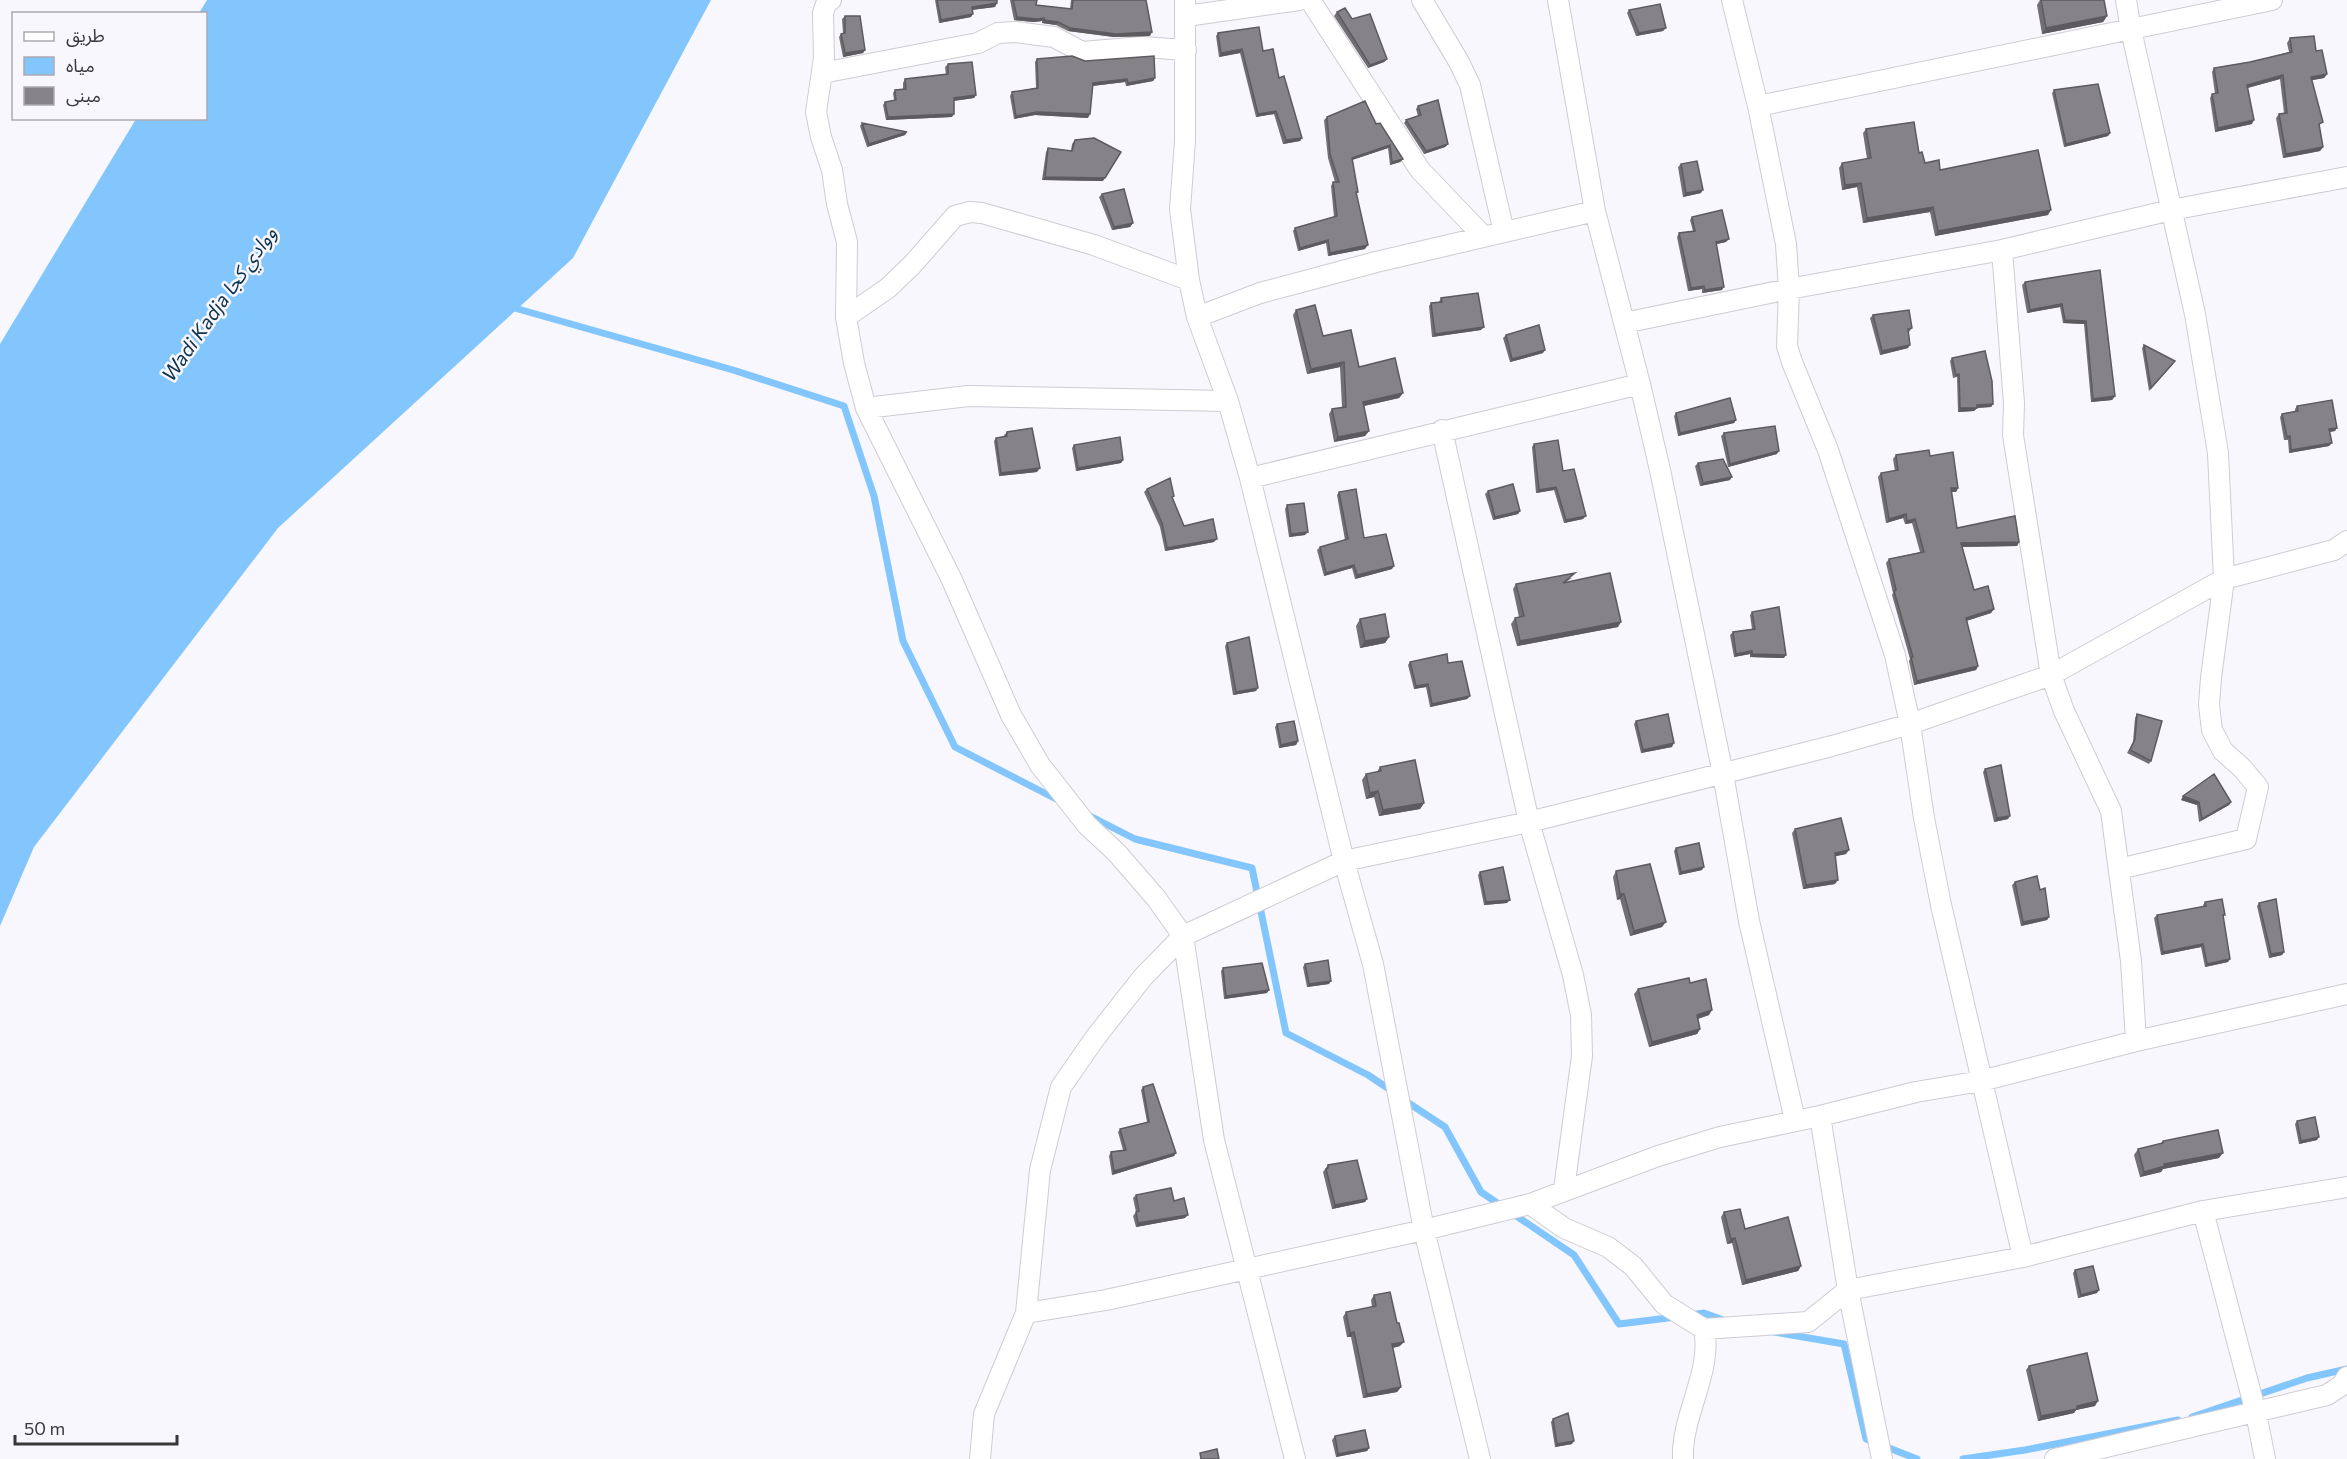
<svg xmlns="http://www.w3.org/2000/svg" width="2347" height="1459" font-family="Commissioner,'Noto Sans Arabic',sans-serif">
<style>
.water{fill:#83c6fd}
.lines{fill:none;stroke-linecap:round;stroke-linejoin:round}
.stream{stroke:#83c6fd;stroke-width:7}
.minor-casing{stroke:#ceccd3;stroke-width:22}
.minor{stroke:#fff;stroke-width:20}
.wall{fill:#727075}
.shaded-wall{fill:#5d5b5f}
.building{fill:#858288;stroke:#5d5b5f;stroke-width:1.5}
.labels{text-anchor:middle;stroke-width:5;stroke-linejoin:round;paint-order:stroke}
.water-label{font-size:20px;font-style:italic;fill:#0c324c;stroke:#f9f7fe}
</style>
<rect width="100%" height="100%" fill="#f9f7fe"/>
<path class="water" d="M207,0H711L573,258L278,528L34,847L0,926V344L136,119L206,118V14L199,13Z"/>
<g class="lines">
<path class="stream" d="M511,307L733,370L844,406L874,496L903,641L955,747L1060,801
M1086,814L1135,839L1252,868L1286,1033L1368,1075L1395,1093
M1404,1100L1445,1127L1481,1192L1574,1255L1619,1324L1676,1317
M1690,1315L1704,1313L1726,1321
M1774,1332L1844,1344L1866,1439L1917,1459
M2192,1417L2307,1378L2347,1369
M1963,1459L2025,1450L2178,1420"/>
<defs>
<path id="minor" d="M831,0L826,4L823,13L824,58L816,112L821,137L832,170L837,204L847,242L846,317L854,363L866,408L951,578L1011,715L1040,765L1087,825L1117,853L1156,898L1183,936L1214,1140L1295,1459
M1185,0V141L1180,209L1189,280L1197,317L1228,401L1250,478L1344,861L1373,964L1424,1230L1480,1459
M1310,0L1420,170L1484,237
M1422,0L1459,62L1470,85L1504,232
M1558,0L1595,211L1640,384L1660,470L1723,774L1749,921L1795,1120
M1732,0L1758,106L1786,244L1789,289L1787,346L1792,362L1828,450L1895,655L1910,724L1924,818L1941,905L2023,1257
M1186,16L1299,0
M822,73L978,43L998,33L1015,32L1054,37L1082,52L1142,47L1186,50
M1758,106L2272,0
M2002,250L2014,403L2013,435L2051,675L2064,711L2111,811L2131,961L2136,1041
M846,317L888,288L912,265L955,216L970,212L982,213L1094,245L1189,280
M1197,317L1260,293L1376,262L1595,211
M1624,323L1789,289L2002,250L2171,210L2347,177
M866,408L968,396L1228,401
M1442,430L1529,822L1573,975L1581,1015L1582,1056L1564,1189
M1250,478L1640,384
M2119,869L2246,839L2258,787L2242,768L2223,751L2212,730L2209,705L2211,678L2224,579L2218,453L2195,314L2131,30L2126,0
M1820,1116L1848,1290L1882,1459
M1530,1204L1564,1228L1608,1247L1633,1266L1664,1304L1704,1329
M2203,1211L2256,1413L2265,1459
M1026,1313L1106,1300L1424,1230L1530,1204L1658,1156L1720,1137L1820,1116L1916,1092L1981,1081L2136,1041L2347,994
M980,1459L984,1414L1026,1313L1040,1170L1061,1087L1095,1038L1143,977L1183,936L1344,861L1529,822L1832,746L1910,724L2051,675L2224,579L2334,550L2347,541
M1683,1459C1681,1415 1713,1372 1704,1329L1808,1322L1848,1290L2023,1257L2203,1211L2347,1187
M2055,1459L2327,1395L2342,1385L2347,1377"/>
</defs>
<use href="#minor" class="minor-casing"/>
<use href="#minor" class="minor"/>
</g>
<path class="wall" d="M935,0H997L995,7L972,10L971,17L939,23Z
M1010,0H1037L1036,5L1070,9L1071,0H1146L1150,36L1114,37L1068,31L1056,25L1042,23V21L1034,22L1014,20Z
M2040,0H2041L2107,16L2103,22L2042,34L2037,5Z
M1629,10L1663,31L1636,36L1627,13Z
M1337,12L1352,19L1387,59L1384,62L1368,68L1334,16Z
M845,16L865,50L863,53L843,57L839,37L841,34L843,33L842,19Z
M1218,33L1263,51L1279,78L1302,138L1300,141L1283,144L1274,114L1256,117L1240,53L1219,57L1216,36Z
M2290,38L2316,51L2327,74L2324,78L2312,80L2323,147L2320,151L2283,158L2276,118L2279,114L2284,113L2280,79L2247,88L2252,124L2215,132L2210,98L2212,94H2215L2212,72L2214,68L2250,62L2289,52L2287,43Z
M1037,59L1085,61L1155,78L1153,81L1126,86L1125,82L1093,86L1088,118L1035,115L1014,119L1010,96L1012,92L1036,88L1035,62Z
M948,64L976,95L974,98L954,101L952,117L886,120L883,105L885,102L894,100L893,93L895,90L903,89V83L905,79L946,75L945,67Z
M2054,90L2110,133L2108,136L2064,147L2052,93Z
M1418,106L1448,144L1445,147L1424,154L1404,123L1406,120L1418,116L1416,109Z
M1327,117L1376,124L1403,159L1400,162L1390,165L1388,148L1352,160L1358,192L1356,194L1365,249L1328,256L1326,243L1298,251L1293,231L1295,228L1334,217L1331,186L1333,182H1335L1328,158L1324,120Z
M862,123L905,135L867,147L860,126Z
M1866,129L1919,153L1925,163L2048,215L1935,236L1930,212L1863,223L1857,187L1842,190L1839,168L1842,163L1867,159L1863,133Z
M1075,140L1103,181L1042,180L1046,152L1048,148L1071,151L1072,144Z
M1681,164L1701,193L1683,197L1678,167Z
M1102,194L1133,223L1130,227L1112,230L1099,197Z
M1692,217L1726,242L1716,244L1722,290L1702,293V289L1688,291L1677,237L1679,233L1693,231L1690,220Z
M2100,270L2115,396L2112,400L2091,402L2084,324L2063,323L2060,307L2027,313L2022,285L2025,282Z
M1441,298L1481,330L1432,337L1429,306L1431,303L1439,302Z
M1296,310L1323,336L1359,367L1403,393L1399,398L1364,406L1369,431L1365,436L1334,442L1329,414L1332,409L1342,407L1340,367L1307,374L1293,315Z
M1873,315L1912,328L1909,332H1908V348L1880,355L1870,318Z
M1506,335L1543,353L1510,362L1503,338Z
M2144,345L2173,364L2149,391L2142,348Z
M1952,358L1993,404L1991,407L1977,408L1974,411L1958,412L1957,377L1953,378L1950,361Z
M2297,406L2335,431L2330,432L2329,446L2289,453L2288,440H2284L2280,417L2282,414L2295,411V409Z
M1676,413L1736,420L1734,423L1678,436L1674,416Z
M1007,432L1037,472L999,476L994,441L996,438L1005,437L1004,435Z
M1724,433L1777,454L1728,467L1721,436Z
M1534,444L1563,471L1583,519L1564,523L1554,490L1536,493L1532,447Z
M1074,445L1123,460L1121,463L1076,471L1072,448Z
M1896,455L1930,456L1958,488L1956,492H1951L1957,528L2019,542L2017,546L1962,547L1974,590L1994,609L1991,613L1966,621L1978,666L1976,670L1914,685L1909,661L1910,659L1892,595L1893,593L1886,563L1889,559L1920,552L1912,523L1905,524L1903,518L1886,523L1878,477L1881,473L1895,471L1893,459Z
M1698,463L1730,480L1700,486L1695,466Z
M1147,489L1174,496L1172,498L1184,526L1214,542L1165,551L1160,527L1144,492Z
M1488,491L1520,511L1518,514L1493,520L1485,494Z
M1339,492L1364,538L1392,569L1355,579L1352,568L1324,576L1317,550L1320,547L1345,540L1337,495Z
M1287,505L1305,535L1289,537L1285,509Z
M1572,578L1566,582L1618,627L1517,646L1511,624L1515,618L1519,617L1513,589L1516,584Z
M1752,612L1784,658L1750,657V654L1734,657L1730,635L1733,632L1752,629L1750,615Z
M1360,619L1389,637L1385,643L1360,648L1356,626Z
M1227,643L1256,691L1233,695L1225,646Z
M1410,662L1448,663L1470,696L1467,699L1430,707L1426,687L1414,689L1408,665Z
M2137,714L2151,761L2149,764L2127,753L2133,742L2135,718Z
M1636,721L1672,747L1641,753L1634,724Z
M1277,724L1298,741L1296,745L1279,748L1275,727Z
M1380,767L1424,803L1420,809L1379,816L1374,797L1366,799L1362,780L1366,774L1377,772Z
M1985,769L2008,819L1994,822L1983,772Z
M2181,800L2231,802L2229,805L2199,822L2197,805Z
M1795,829L1846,854L1836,856L1835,884L1803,889L1792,833Z
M1676,848L1702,870L1679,875L1674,851Z
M1616,871L1662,927L1630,936L1620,899L1617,900L1613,877Z
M1480,872L1507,903L1484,905L1478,875Z
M2015,882L2040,890L2049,917L2047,920L2021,926L2012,885Z
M2205,902L2223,917L2228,962L2205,967L2201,947L2161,955L2154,918L2157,915L2204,907L2203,905Z
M2259,903L2284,952L2282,955L2269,958L2257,906Z
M1305,964L1329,984L1307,987L1303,967Z
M1223,968L1267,993L1224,999L1221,971Z
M1690,983L1709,1015L1698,1019L1700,1029L1697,1034L1649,1047L1634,994L1638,989Z
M1143,1087L1176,1153L1174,1156L1112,1175L1109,1156L1111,1152L1123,1150L1118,1132L1120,1129L1147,1122L1141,1090Z
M2297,1121L2317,1140L2299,1144L2295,1124Z
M2163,1141L2219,1158L2163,1169L2161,1172L2140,1177L2134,1155L2138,1149L2161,1143Z
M1328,1165L1367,1199L1365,1202L1332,1209L1323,1172Z
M1136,1195L1185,1218L1136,1227L1133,1216L1136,1212L1133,1198Z
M1724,1212L1745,1229L1801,1266L1798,1271L1742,1285L1732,1243L1727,1244L1721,1217Z
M2075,1270L2097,1293L2078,1298L2073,1273Z
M1374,1295L1400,1346L1392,1348L1401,1387L1397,1392L1363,1398L1351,1337H1347L1343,1317L1346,1312L1372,1307L1371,1300Z
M2029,1366L2095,1406L2076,1410L2074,1413L2038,1421L2026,1370Z
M1553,1419L1572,1444L1555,1447L1551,1422Z
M1335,1436L1369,1448L1367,1451L1336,1457L1332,1440Z"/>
<path class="shaded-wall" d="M997,3L995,7L970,10L972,7Z
M973,14L971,17L939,23L941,20Z
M2107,16L2103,22L2042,34L2046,28Z
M1017,17L1044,18L1042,21L1034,22L1014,20Z
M1044,20L1058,22L1056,25L1042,23Z
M1070,28L1152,32L1150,36L1114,37L1068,31Z
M1666,28L1663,31L1636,36L1639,33Z
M1242,49L1240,53L1219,57L1221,53Z
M865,50L863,53L843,57L845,53Z
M1387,59L1384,62L1368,68L1370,65Z
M2327,74L2324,78L2308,81L2311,77Z
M2283,75L2280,79L2244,89L2247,85Z
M1155,78L1153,81L1126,86L1128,83Z
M1127,79L1125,82L1091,86L1093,83Z
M976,95L974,98L952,101L954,98Z
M1276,111L1274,114L1256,117L1258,114Z
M1037,112L1090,114L1088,118L1035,115L1014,119L1016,116Z
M954,114L952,117L886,120L888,117Z
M2254,120L2252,124L2215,132L2218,128Z
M907,132L905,135L867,147L869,144Z
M2110,133L2108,136L2064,147L2066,144Z
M1302,138L1300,141L1283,144L1286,140Z
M1448,144L1445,147L1424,154L1426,151Z
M1390,145L1388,148L1349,161L1352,158Z
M2323,147L2320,151L2283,158L2286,154Z
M1403,159L1400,162L1390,165L1392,162Z
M1045,177L1105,178L1103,181L1042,180Z
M1861,183L1857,187L1842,190L1845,185Z
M1703,190L1701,193L1683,197L1686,193Z
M1933,207L1930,212L1863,223L1867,218Z
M2051,210L2048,215L1935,236L1938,231Z
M1133,223L1130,227L1112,230L1114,227Z
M1729,239L1726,242L1713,245L1716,242Z
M1328,240L1326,243L1298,251L1300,248Z
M1368,245L1365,249L1328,256L1330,253Z
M1704,286L1702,289L1688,291L1691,288Z
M1724,287L1722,290L1702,293L1705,290Z
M2062,304L2060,307L2027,313L2030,310Z
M2065,320L2086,321L2084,324L2063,323Z
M1484,327L1481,330L1432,337L1435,334Z
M1910,345L1908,348L1880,355L1882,351Z
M1545,350L1543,353L1510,362L1512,359Z
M1344,362L1340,367L1307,374L1311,369Z
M1403,393L1399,398L1359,407L1363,402Z
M2115,396L2112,400L2091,402L2093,399Z
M1993,404L1991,407L1974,408L1977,405Z
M1960,408H1977L1974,411L1958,412Z
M1736,420L1734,423L1678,436L1680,433Z
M2337,428L2335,431L2327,432L2329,429Z
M1369,431L1365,436L1334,442L1338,437Z
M2332,443L2329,446L2289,453L2291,450Z
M1779,451L1777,454L1728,467L1730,464Z
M1123,460L1121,463L1076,471L1078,468Z
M1040,468L1037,472L999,476L1001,473Z
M1732,477L1730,480L1700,486L1703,483Z
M1556,487L1554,490L1536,493L1539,490Z
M1951,488H1958L1956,492H1948Z
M1520,511L1518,514L1493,520L1495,517Z
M1906,514L1903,518L1886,523L1889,519Z
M1586,516L1583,519L1564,523L1566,520Z
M1915,519L1912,523L1905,524L1907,521Z
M1308,532L1305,535L1289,537L1291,534Z
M1217,539L1214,542L1165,551L1167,548Z
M2019,542L2017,546L1958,547L1961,543Z
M1354,565L1352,568L1324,576L1326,573Z
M1394,566L1392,569L1355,579L1357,575Z
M1994,609L1991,613L1963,622L1966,618Z
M1621,622L1618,627L1517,646L1520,641Z
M1389,637L1385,643L1360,648L1365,641Z
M1752,651L1750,654L1734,657L1736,654Z
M1752,654L1786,655L1784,658L1750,657Z
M1978,666L1976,670L1914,685L1917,681Z
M1428,684L1426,687L1414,689L1416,686Z
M1258,688L1256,691L1233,695L1236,692Z
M1470,696L1467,699L1430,707L1432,704Z
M1298,741L1296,745L1279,748L1281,745Z
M1674,743L1672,747L1641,753L1643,750Z
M1378,791L1374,797L1366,799L1370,793Z
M2183,796L2199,802L2197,805L2181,800Z
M2231,802L2229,805L2199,822L2202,819Z
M1424,803L1420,809L1379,816L1383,810Z
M2010,816L2008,819L1994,822L1997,818Z
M1849,850L1846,854L1832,857L1835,853Z
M1704,867L1702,870L1679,875L1681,872Z
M1838,880L1835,884L1803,889L1806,885Z
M1620,894H1624L1620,899L1617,900Z
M1510,900L1507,903L1484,905L1486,902Z
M2049,917L2047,920L2021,926L2023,922Z
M1666,922L1662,927L1630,936L1634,931Z
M2203,944L2201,947L2161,955L2163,952Z
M2284,952L2282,955L2269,958L2271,954Z
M2230,959L2228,962L2205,967L2207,964Z
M1331,981L1329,984L1307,987L1309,984Z
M1269,990L1267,993L1224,999L1226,996Z
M1712,1010L1709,1015L1694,1020L1697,1015Z
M1700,1029L1697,1034L1649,1047L1652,1042Z
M2319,1137L2317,1140L2299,1144L2301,1141Z
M1176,1153L1174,1156L1112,1175L1114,1171Z
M2223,1153L2219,1158L2163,1169L2161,1172L2140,1177L2144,1172L2164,1164Z
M1367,1199L1365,1202L1332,1209L1335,1205Z
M1188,1215L1185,1218L1136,1227L1138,1223Z
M1735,1238L1732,1243L1727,1244L1731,1239Z
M1801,1266L1798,1271L1742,1285L1746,1280Z
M2099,1290L2097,1293L2078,1298L2081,1295Z
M1354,1332L1351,1337H1347L1350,1333Z
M1404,1342L1400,1346L1389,1349L1392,1344Z
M1401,1387L1397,1392L1363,1398L1367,1394Z
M2098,1401L2095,1406L2076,1410L2074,1413L2038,1421L2041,1416Z
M1574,1441L1572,1444L1555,1447L1557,1444Z
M1369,1448L1367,1451L1336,1457L1338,1454Z"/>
<path class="building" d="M937,0H997V3L972,7L973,14L941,20Z
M1013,0H1037L1036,5L1072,9L1073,0H1146L1152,32L1116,34L1070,28L1058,22L1044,20V18L1037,19L1017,17Z
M2041,0H2104L2107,16L2046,28Z
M1660,4L1666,28L1639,33L1629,10Z
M1345,8L1352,19L1370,14L1387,59L1370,65L1337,12Z
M845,16H860L865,50L845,53L841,34L845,33Z
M1259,27L1263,51L1273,49L1279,78L1284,76L1302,138L1286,140L1276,111L1258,114L1242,49L1221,53L1218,33Z
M2314,36L2316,51L2322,50L2327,74L2311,77L2323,122L2319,124L2323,147L2286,154L2279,114L2287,113L2283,75L2247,85L2254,120L2218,128L2212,94L2218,93L2214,68L2250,62L2292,52L2290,38Z
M1072,56L1085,61L1154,56L1155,78L1128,83L1127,79L1093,83L1090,114L1037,112L1016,116L1012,92L1038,88L1037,59Z
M972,62L976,95L954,98V114L888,117L885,102L896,100L895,90L906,89L905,79L948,74V64Z
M2098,84L2110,133L2066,144L2054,90Z
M1438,100L1448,144L1426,151L1406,120L1421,115L1418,106Z
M1365,101L1376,124L1380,123L1403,159L1392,162L1390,145L1352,158L1358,192H1356L1368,245L1330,253L1328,240L1300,248L1295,228L1337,216L1333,182H1339L1330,154L1327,117Z
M1914,122L1919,153L1922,152L1925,163L1939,160L1940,170L2038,150L2051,210L1938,231L1933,207L1867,218L1861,183L1845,185L1842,163L1871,158L1866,129Z
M862,123L907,132L869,144Z
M1094,138L1121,152L1105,178L1045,177L1048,148L1072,151L1075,140Z
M1697,161L1703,190L1686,193L1681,164Z
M1124,189L1133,223L1114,227L1102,194Z
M1722,210L1729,239L1716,242L1724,287L1705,290L1704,286L1691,288L1679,233L1695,231L1692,217Z
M2100,270L2115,396L2093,399L2086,321L2065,320L2062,304L2030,310L2025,282Z
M1478,293L1484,327L1435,334L1431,303L1442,302L1441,298Z
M1315,305L1323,336L1351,330L1359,367L1395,358L1403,393L1363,402L1369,431L1338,437L1332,409L1346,407L1344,362L1311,369L1296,310Z
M1909,310L1912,328L1908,329L1910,345L1882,351L1873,315Z
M1539,325L1545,350L1512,359L1506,335Z
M2144,345L2175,361L2151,388Z
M1985,351L1992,381L1993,404L1977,405V408H1960L1959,374L1956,375L1952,358Z
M1730,398L1736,420L1680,433L1676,413Z
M2332,400L2337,428L2329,429L2332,443L2291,450L2290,436L2287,437L2282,414L2298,411L2297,406Z
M1775,426L1779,451L1730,464L1724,433Z
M1032,428L1040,468L1001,473L996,438L1007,436V432Z
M1120,437L1123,460L1078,468L1074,445Z
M1558,440L1563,471L1574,469L1586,516L1566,520L1556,487L1539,490L1534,444Z
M1929,450L1930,456L1953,452L1958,488H1951L1957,528L2015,516L2019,542L1961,543L1974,590L1988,586L1994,609L1966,618L1978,666L1917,681L1911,657H1913L1894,591L1896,590L1889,559L1924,552L1915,519L1907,521L1906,514L1889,519L1881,473L1898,470L1896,455Z
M1723,459L1732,477L1703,483L1698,463Z
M1170,478L1174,496L1172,497L1184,526L1213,519L1217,539L1167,548L1162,523L1147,489Z
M1513,484L1520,511L1495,517L1488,491Z
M1356,489L1364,538L1386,534L1394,566L1357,575L1354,565L1326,573L1320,547L1348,539L1339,492Z
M1304,503L1308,532L1291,534L1287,505Z
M1575,573L1563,583L1610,573L1621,622L1520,641L1515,618L1524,616L1516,584Z
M1779,607L1786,655L1752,654V651L1736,654L1733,632L1755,629L1752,612Z
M1385,614L1389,637L1365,641L1360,619Z
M1249,637L1258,688L1236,692L1227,643Z
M1447,654L1448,663L1462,661L1470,696L1432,704L1428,684L1416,686L1410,662Z
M1668,714L1674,743L1643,750L1636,721Z
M2137,714L2162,721L2151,761L2130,750L2135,739Z
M1294,721L1298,741L1281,745L1277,724Z
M1415,760L1424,803L1383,810L1378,791L1370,793L1366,774L1381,771L1380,767Z
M2001,765L2010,816L1997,818L1985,769Z
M2214,774L2231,802L2202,819L2199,802L2183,796Z
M1841,818L1849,850L1835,853L1838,880L1806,885L1795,829Z
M1699,843L1704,867L1681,872L1676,848Z
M1650,864L1666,922L1634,931L1624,894H1620L1616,871Z
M1503,867L1510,900L1486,902L1480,872Z
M2037,876L2040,890L2045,888L2049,917L2023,922L2015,882Z
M2222,899L2225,915H2223L2230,959L2207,964L2203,944L2163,952L2157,915L2206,906L2205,902Z
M2276,899L2284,952L2271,954L2259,903Z
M1328,960L1331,981L1309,984L1305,964Z
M1262,963L1269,990L1226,996L1223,968Z
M1689,978L1690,983L1706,979L1712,1010L1697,1015L1700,1029L1652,1042L1638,989Z
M1153,1084L1176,1153L1114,1171L1111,1152L1126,1150L1120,1129L1149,1122L1143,1087Z
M2315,1117L2319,1137L2301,1141L2297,1121Z
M2218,1130L2223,1153L2164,1164L2165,1166L2144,1172L2138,1149L2163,1143V1141Z
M1357,1160L1367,1199L1335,1205L1326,1169L1328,1168V1165Z
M1171,1188L1174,1201L1184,1198L1188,1215L1138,1223L1136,1212L1139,1211L1136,1195Z
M1740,1209L1745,1229L1788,1217L1801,1266L1746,1280L1735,1238L1731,1239L1724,1212Z
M2093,1266L2099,1290L2081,1295L2075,1270Z
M1390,1292L1397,1323H1399L1404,1342L1392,1344L1401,1387L1367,1394L1354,1332L1350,1333L1346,1312L1376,1306L1374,1295Z
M2087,1353L2098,1401L2077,1406V1409L2041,1416L2029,1366Z
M1568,1413L1574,1441L1557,1444L1553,1419Z
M1365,1430L1369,1448L1338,1454L1335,1436Z
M1217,1449L1219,1459H1201L1200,1453Z"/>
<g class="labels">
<g class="water-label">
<text transform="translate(219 304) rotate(-55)" y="7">Wadi Kadja ووادي كجا</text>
</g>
</g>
<rect x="12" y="12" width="195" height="108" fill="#f9f7fe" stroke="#acaab0" stroke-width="1.5"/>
<rect x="24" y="32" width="30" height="9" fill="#ffffff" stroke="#acaab0" stroke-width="1.5"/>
<text x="66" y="42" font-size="18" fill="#38373a">طريق</text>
<rect x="24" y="57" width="30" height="18" fill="#83c6fd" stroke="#acaab0" stroke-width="1.5"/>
<text x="66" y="72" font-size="18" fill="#38373a">مياه</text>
<rect x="24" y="87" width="30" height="18" fill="#858288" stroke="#acaab0" stroke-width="1.5"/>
<text x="66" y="102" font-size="18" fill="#38373a">مبنى</text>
<path d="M15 1435v9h162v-9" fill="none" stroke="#38373a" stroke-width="3"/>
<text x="24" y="1435" font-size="18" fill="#38373a" stroke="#f9f7fe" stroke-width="4.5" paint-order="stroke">50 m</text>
</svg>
